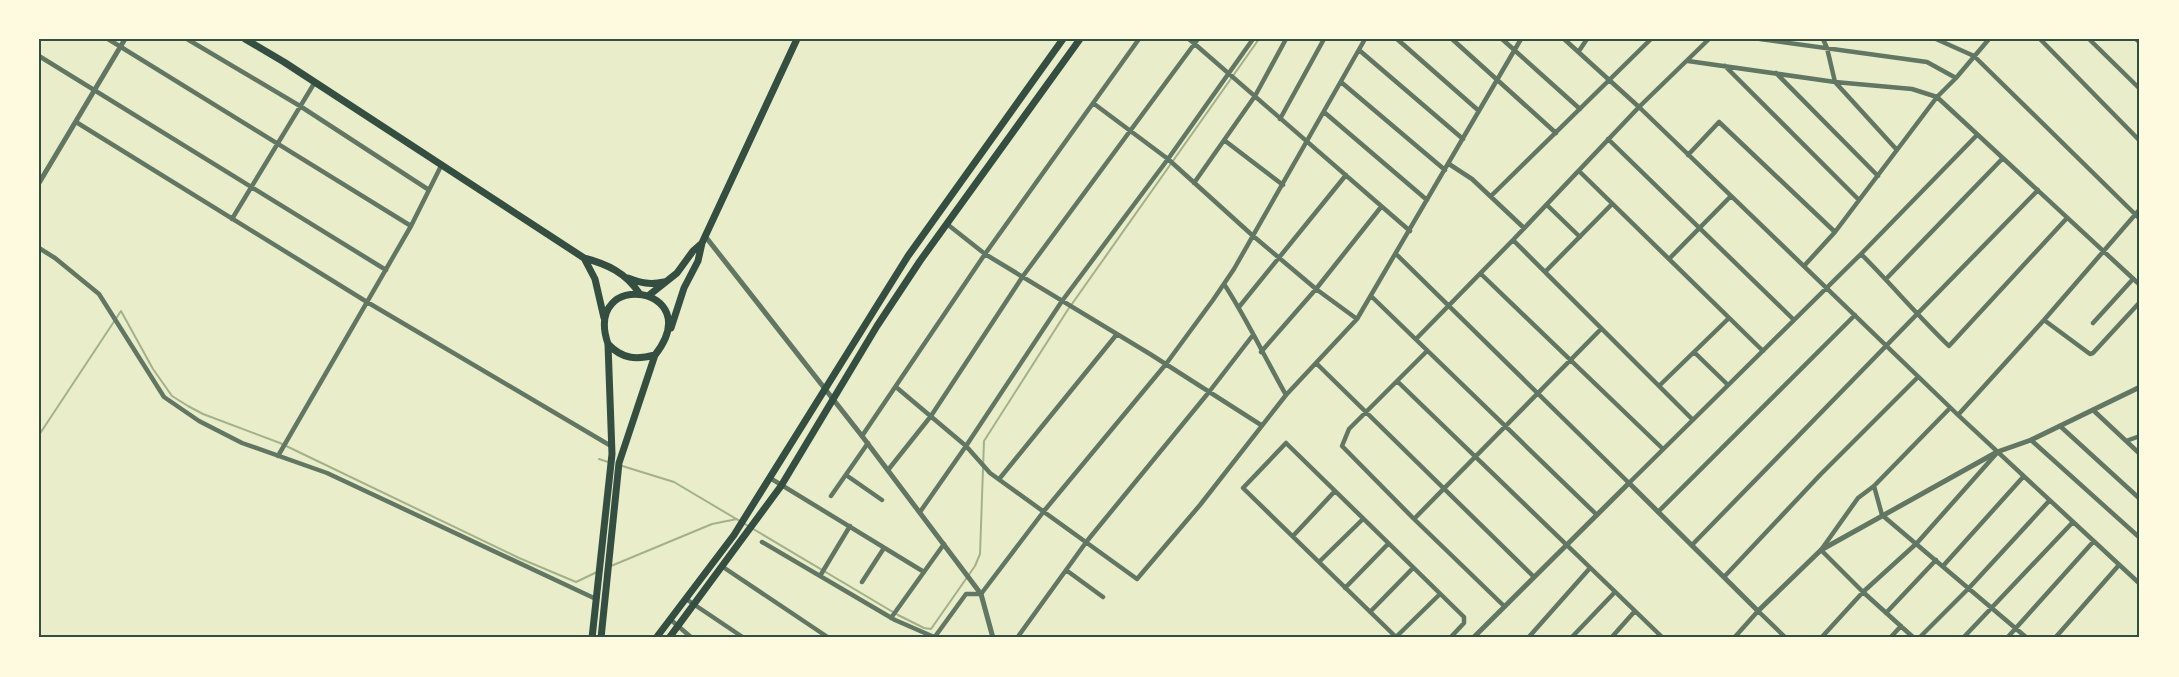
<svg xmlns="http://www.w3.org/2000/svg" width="2179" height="677" font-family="Manrope,sans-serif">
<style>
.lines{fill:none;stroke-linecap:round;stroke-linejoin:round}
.stream{stroke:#a3b18a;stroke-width:2}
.minor{stroke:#617663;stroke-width:4.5}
.tertiary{stroke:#617663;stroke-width:5}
.primary{stroke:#344e41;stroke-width:7}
.neatline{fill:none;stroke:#344e41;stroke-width:2}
</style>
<rect width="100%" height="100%" fill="#e9edc9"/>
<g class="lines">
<path class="stream" d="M39,435L121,311L153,369L172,396L188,406L203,414L280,443L519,558L576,582L597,572
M599,459L608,462
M619,465L674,482L898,615L924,628L931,629L975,566L980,554L984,441L1067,311L1259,39
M611,566L712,524L737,519"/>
<path class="minor" d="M108,39L411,226
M187,39L300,106L429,190
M1189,39L1410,231
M1397,39L1479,111
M1452,39L1556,133
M1502,39L1580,109
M1564,39L1639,107L1958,415L2140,584
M1760,39L1927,62L1956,78
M1823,39L1827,48L1835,82L1897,150
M1936,39L1974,56L2140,219
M2040,39L2140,141
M2089,39L2140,89
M2136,39L2140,43
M1359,50L1463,139
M1579,51L1587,39
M39,56L386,270
M1688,61L1835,82L1912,89L1937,97L2140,285
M1725,66L1859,200
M1776,73L1878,176
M1341,82L1445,170
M1093,103L1168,159L1252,235L1316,289L1357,319
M1324,112L1427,200
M1280,119L1324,39
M76,122L367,302L611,446
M1608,139L1794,320
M1224,140L1283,185
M1688,155L1719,122L1835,232
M1449,164L1472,179L1524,228
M1579,171L1763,351
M1194,183L1255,96L1286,39
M1491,196L1651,39
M1547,205L1580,237
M232,219L315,82
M947,224L985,254L1150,354L1261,425
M1513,240L1693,420
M39,248L55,258L99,294L164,397L199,421L242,443L327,473L596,599
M1396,254L1629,483L1861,254L1977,135
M1861,254C1891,284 1918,316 1949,346L2067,218
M1669,259L1731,196
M1804,266L1835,232L1937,97L1956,78L1989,39
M1545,272L1612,204
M1481,274L1663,449
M1886,279L2003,158
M1224,284C1247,319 1265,358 1286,395
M1371,296L1597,515
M1239,307L1346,175
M2044,320L2090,354L2093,353L2140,302
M2093,323L2133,279
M1416,339L1513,240L1639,107L1709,39
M1427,351L1349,429L1342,446L1414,519L1504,606
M1261,352L1316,289L1381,207
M1694,352L1728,385
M1316,363L1534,577
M1397,381L1663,638
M1659,386L1729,318
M896,387L966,446L990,473L1137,579L1200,505L1286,395L1357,319L1521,39
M2093,410L2140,454
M1958,415L2044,320L2140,209
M2060,426L2140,499
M862,436L985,254L1139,39
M2031,440L2140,538
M2126,441L2140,436
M278,456L411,226L442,164
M888,470L931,416L1023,276L1198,39
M846,475L882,500
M770,478L924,572
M1000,478L1117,334
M1874,486L1882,515L2027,638
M831,496L868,443
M920,512L966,446L1062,301L1168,159L1253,39
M1658,512L1855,315
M1414,519L1601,329
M1293,536L1335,491
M762,542L895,620L934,637
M1692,545L2038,190
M1319,562L1363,519
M1943,566L2023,477
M723,567L829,638
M1066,570L1103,597
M820,576L850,526
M1724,577L1820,475L1918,377
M862,582L884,548
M1345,588L1388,544
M686,599L744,638
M1370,612L1413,568
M1886,613L1936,560
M891,618L944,544
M671,620L692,638
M1396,637L1440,594
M934,638L966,594H981L1044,511L1166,364L1213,300L1234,269L1365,39
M1017,638L1087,541L1209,392L1253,335
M1397,638L1243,488L1286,443L1464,617V623L1450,638
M1528,638L1590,568
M1571,638L1615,592
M1611,638L1635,611
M1734,638L1758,611L1786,638
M1821,638L1863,592L1917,543L1996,454
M1890,638L1901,626
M1914,638L1863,592L1821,550L1858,498L1874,486L1950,408
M1919,638L1969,588L2049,501
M1963,638L2072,523
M2007,638L2093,542
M2055,638L2119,565"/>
<path class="tertiary" d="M39,183L125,39
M705,236L862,436L981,594L993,638
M1473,638L1629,483L1758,611L1821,550L1997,452L2031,440L2140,387"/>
<path class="primary" d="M245,39L284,62L584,258C607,264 626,273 639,293
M584,258L595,279L604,318
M628,278C641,283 650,285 664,282
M648,296L677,273L693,251L702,243
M671,328L684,288L698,261L702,243L797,39
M592,638L612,454L608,344C582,267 709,286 655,355C636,360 622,359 608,344
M601,638L619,463L655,355
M656,638L734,535L908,256L1063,39
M669,638L781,486L877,326L920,261L1080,39"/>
</g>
<rect width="2179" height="677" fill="none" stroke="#fefae0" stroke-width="81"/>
<rect x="40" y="40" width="2098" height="596" class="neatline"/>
</svg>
